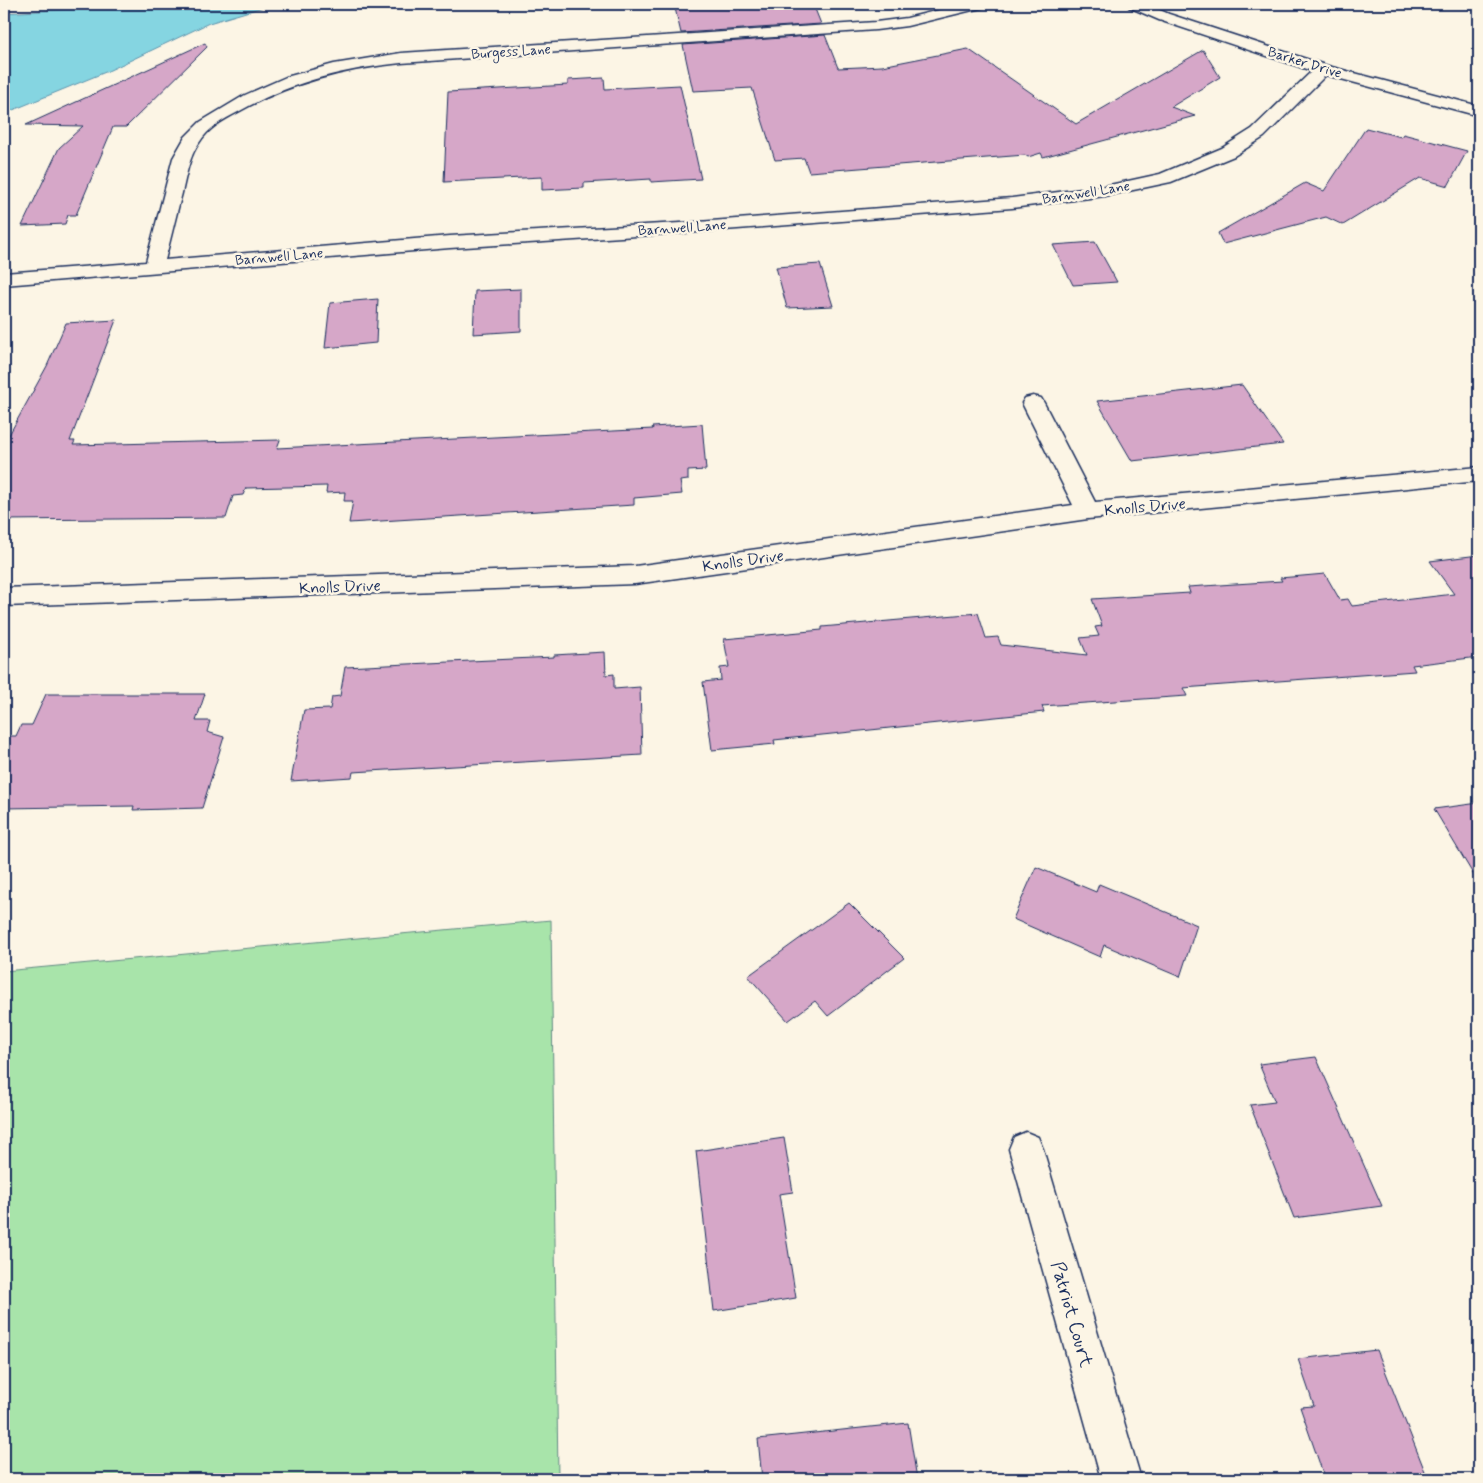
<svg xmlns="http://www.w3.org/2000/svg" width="1483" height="1483" font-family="Mynerve,sans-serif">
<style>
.green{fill:#a8e4aa;stroke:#628a84}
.water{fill:#85d5e1;stroke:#5b93ad}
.building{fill:#d6a7c8;stroke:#1b2f5e}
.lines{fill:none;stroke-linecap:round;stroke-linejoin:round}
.minor-casing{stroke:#1b2f5e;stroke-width:3}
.minor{fill:#fcf5e5;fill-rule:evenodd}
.labels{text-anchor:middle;stroke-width:5;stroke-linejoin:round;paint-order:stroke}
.far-street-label{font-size:14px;fill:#1b2f5e;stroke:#fcf5e5}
.street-label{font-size:16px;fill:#1b2f5e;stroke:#fcf5e5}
.near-street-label{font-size:19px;fill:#1b2f5e;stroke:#fcf5e5}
</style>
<rect width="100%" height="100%" fill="#fcf5e5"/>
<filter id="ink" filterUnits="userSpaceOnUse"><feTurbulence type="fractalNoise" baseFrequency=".02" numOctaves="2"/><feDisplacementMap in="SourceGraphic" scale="10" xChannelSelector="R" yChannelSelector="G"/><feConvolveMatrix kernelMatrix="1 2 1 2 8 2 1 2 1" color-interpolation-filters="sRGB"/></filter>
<g filter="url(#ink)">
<path class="green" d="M551,920L558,1479H4V971Z"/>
<path class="water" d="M156,4H273L209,23L108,71L8,112L4,127V13Z"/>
<path class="building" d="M674,4H813L821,24L681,33Z
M825,35L838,68L882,66L968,49L1076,124L1203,50L1220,77L1171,107L1195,116L1043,157L1041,153L1028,157L1025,155L809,172L804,158L775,160L752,88L693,91L683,45Z
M205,43L207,47L126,127H113L76,215H68L65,224L22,226L59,148L83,126L26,125Z
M604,78L605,89L680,85L701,179L651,182V179L584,183V188L542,190V177L444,182L448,92L568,85V80Z
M1366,128L1401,137L1403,134L1467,151L1448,186L1420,178L1343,225L1326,217L1223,244L1218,233L1305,183L1324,191Z
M1095,242L1117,282L1073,285L1053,245Z
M820,264L833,306L787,308L776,267Z
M521,289V331L473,334L475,291Z
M378,299L376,343L325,348L330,303Z
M116,320L70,441H75L73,445L280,440L277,448L653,429L652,427L702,424L706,470L688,471V480L680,481L682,494L634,498V505L349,523L353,501H344L345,492L326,493L327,486L246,488L243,495L233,496L226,518L4,520V444L47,366L66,323Z
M1242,385L1283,444L1132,461L1097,401Z
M1479,555V657L1412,665L1415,671L1183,688L1187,696L1042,706L1044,712L774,740L775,744L712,750L703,682L721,680L720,668L729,667L724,639L822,630V627L978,613L986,638L998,637L1001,645L1087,655L1080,638L1099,636L1095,627L1102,626L1092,599L1190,593L1188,587L1282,581L1280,578L1325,574L1340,600L1348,599L1352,606L1454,594L1430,561Z
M605,652L606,675L614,674V689L640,687L642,755L353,772L352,777L291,781L304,710L330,709L332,697L340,696L345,667L554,657V655Z
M46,694H205L196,721H210L207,732L224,737L202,808L133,810L134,806L4,808V736H16L21,725H32Z
M1479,803V884L1434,809Z
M1036,867L1096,892L1099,884L1197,925L1180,977L1104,945L1100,957L1013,919Z
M849,903L904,958L828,1016L815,1001L788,1021L748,976Z
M1316,1057L1382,1206L1294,1218L1250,1105L1275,1102L1259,1064Z
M784,1138L793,1192L779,1194L796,1298L714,1311L696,1151Z
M1377,1350L1428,1479H1325L1300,1407L1314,1406L1298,1359Z
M908,1423L917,1479H762L758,1439Z"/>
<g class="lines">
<defs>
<path id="minor" d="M963,4H987L985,7L907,26L876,30L401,63C342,69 289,83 238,112C223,120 208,128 199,143C189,157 186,176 182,193C176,215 171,238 165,260L450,236L698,222L1012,198L1105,186L1160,174L1222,148L1252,129L1312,71L1159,20L1129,7L1127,4H1146L1169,14L1328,66L1479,106V116L1326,75L1264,137L1234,156L1171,182L1105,196L1012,208L698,232L450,248L4,285V273L146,262L173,158L185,137L200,122L245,95L286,77L334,64L401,53L876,22L907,18Z
M1033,396L1041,398L1044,403L1095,502L1479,467V481L1088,519L635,584L4,606V588L635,566L1073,505L1022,403L1025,398Z
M1026,1132L1038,1137L1043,1149L1141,1479H1101L1009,1149L1014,1137Z"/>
</defs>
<use href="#minor" class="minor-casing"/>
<use href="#minor" class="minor"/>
</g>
</g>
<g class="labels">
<g class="far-street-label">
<text transform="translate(511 51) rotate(-4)" y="5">Burgess Lane</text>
<text transform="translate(1305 62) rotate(17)" y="5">Barker Drive</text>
<text transform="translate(1086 192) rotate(-9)" y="5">Barnwell Lane</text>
<text transform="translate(682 227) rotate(-4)" y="5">Barnwell Lane</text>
<text transform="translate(279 256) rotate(-5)" y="5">Barnwell Lane</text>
</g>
<g class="street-label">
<text transform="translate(1145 506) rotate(-5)" y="6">Knolls Drive</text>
<text transform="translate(743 560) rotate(-8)" y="6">Knolls Drive</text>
<text transform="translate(340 586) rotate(-2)" y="6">Knolls Drive</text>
</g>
<g class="near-street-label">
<text transform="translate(1073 1314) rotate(74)" y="7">Patriot Court</text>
</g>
</g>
<rect width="1483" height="1483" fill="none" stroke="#fcf5e5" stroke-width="20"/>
<rect x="10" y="10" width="1463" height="1463" fill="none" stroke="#1b2f5e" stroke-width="2" filter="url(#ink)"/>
</svg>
